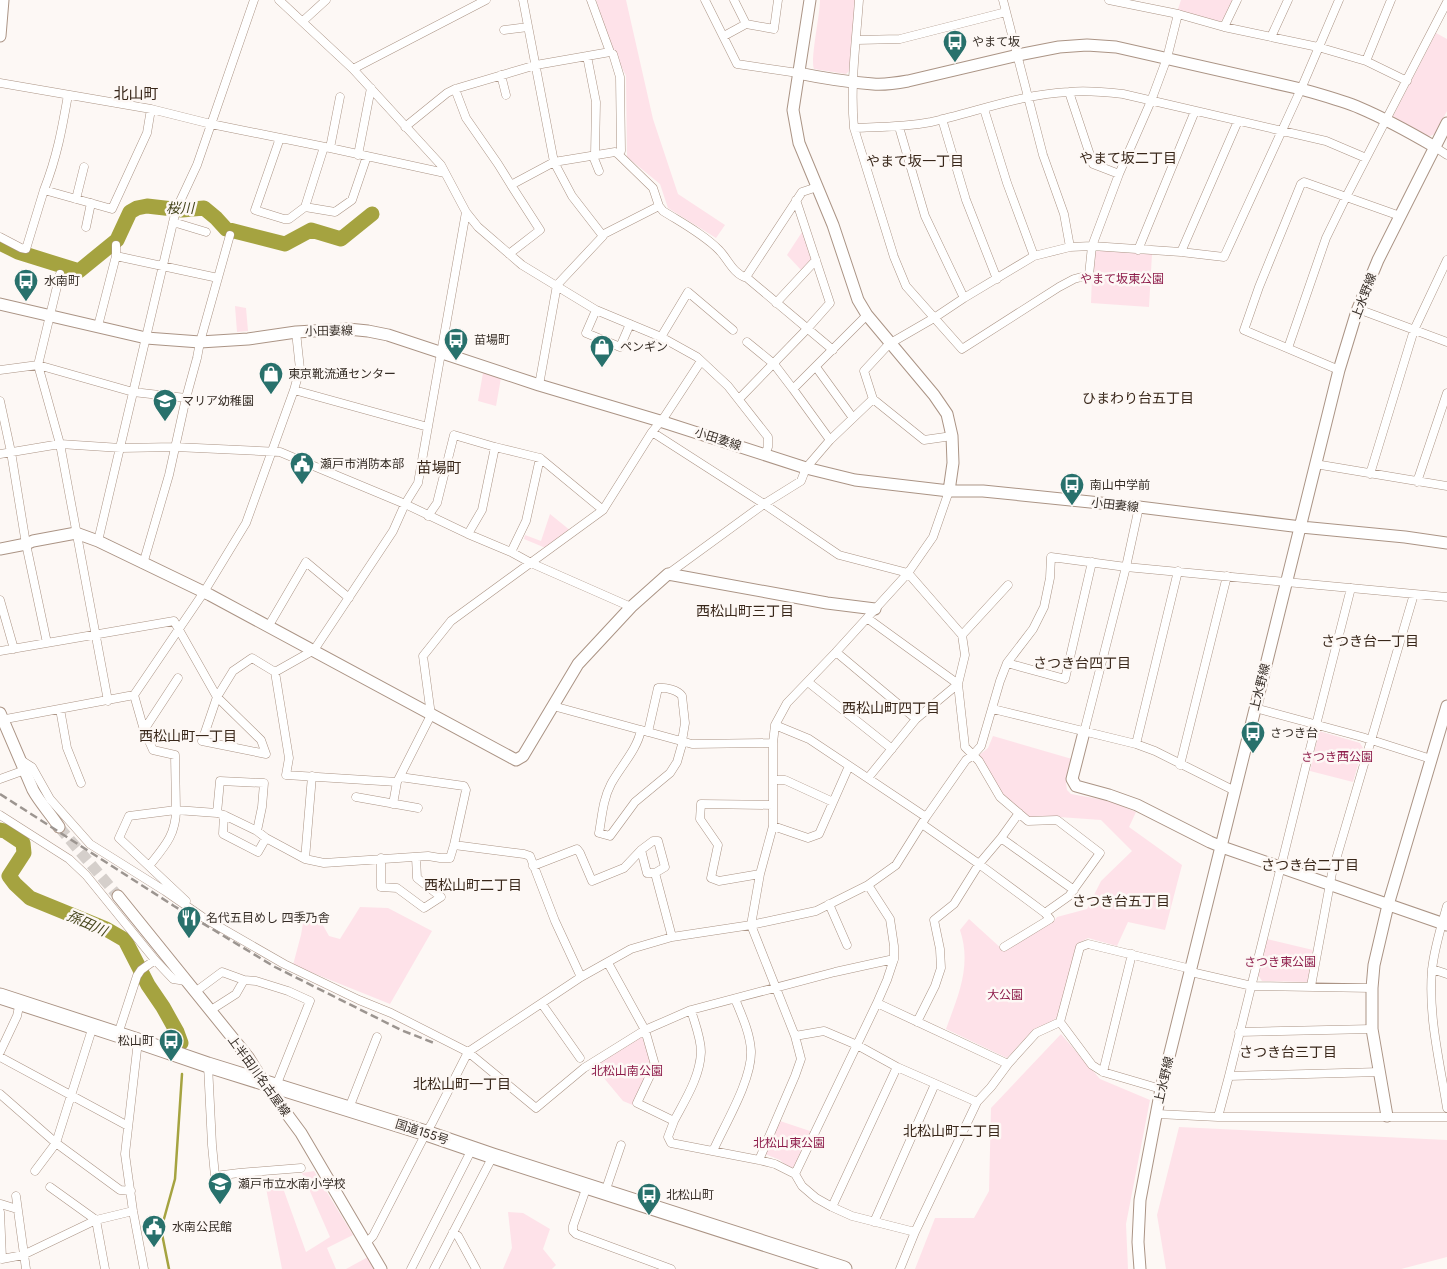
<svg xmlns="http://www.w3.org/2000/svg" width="1447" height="1269" font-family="Inter,'Noto Sans JP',sans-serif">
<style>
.green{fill:#fee2e9}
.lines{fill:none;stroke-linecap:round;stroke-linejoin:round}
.stream{stroke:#a5a340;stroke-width:2.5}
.river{stroke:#a5a340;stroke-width:15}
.secondary-tunnel{stroke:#d5cfcb;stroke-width:11;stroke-dasharray:11 5.5;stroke-linecap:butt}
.street-casing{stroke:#ab9485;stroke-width:9}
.secondary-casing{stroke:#ab9485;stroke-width:13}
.highway-casing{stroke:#ab9485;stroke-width:17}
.street{stroke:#fff;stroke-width:8}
.secondary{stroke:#fff;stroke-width:11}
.highway{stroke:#fff;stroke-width:15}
.rail{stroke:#9c9590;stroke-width:2.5;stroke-dasharray:8 4;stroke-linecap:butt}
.labels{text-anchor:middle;stroke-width:5;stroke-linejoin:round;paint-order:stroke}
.poi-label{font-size:12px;fill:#352c25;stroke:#fdf8f5;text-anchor:start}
.park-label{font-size:12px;fill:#8d1c4a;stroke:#fdf8f5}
.street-label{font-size:12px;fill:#352c25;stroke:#fdf8f5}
.neighbourhood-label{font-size:14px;fill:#39271a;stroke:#fdf8f5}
.water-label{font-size:14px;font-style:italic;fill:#46451c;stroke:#fdf8f5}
.quarter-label{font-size:15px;fill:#39271a;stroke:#fdf8f5}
</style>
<rect width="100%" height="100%" fill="#fdf8f5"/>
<path class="green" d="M596,0H626L653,119L678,194L725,225L716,238L668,208L660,184L627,157L626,76L609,41Z
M820,0H856L849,71L846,74L814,69C810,60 820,15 820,0Z
M1181,0H1233L1224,19L1219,22L1177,12Z
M1436,33L1447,39V111L1435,134L1428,137L1393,120V116Z
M804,229L814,259L802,271L787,255Z
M1093,250L1152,254L1149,307L1091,303Z
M235,306L246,308L248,331L237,332Z
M483,373L501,378L496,406L478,401Z
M550,514L571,531L548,549L524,539L525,535L541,541Z
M1319,731L1360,743L1363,748L1353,782L1310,771Z
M993,736L1072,759L1066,783L1067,790L1071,794L1110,801L1136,812L1129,827L1182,865L1165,930L1128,922L1117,946L1088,938L1077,944L1058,1016L1053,1021L1034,1029L1007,1058L946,1029C958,996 972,966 960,930L969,919L1003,950L1054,921L1057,917L1087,909L1101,881L1132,851L1101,820L1059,817L1033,819L1023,814L1004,796L978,756L988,748Z
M360,907L388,908L432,931L390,1004L293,965L301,935L304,917L320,920L329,936L340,939Z
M1267,939L1313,950L1308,982L1262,981L1258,975Z
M1061,1034L1100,1079L1150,1100L1126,1224L1128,1269H915L935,1218H974L989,1191L991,1108Z
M642,1037L653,1065L635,1106L623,1101L593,1065Z
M780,1121L813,1132L796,1167L790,1169L780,1160L765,1154Z
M1179,1127L1447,1140V1257L1401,1269H1166L1157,1215Z
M314,1171L353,1235L327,1248L336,1269H282L264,1178L279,1177L306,1252L330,1237L302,1173Z
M508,1212L523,1213L550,1229L543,1249L556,1265L552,1269H503L512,1248Z
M368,1257L374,1269H346Z"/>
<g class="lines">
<path class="stream" d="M169,1269L162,1234V1226L175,1179L182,1074"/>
<path class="river" d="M0,243L18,252L79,271L117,240L130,212L137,208L147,206L182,210L204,208L216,218L226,229L285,244L311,230L341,239L372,214
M0,830L5,831L23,843L24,853L9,876L15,884L30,898L106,929L125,940L148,985L163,1007L177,1032L181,1043"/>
<path class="secondary-tunnel" d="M59,827L118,896"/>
<defs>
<path id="street" d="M279,0L353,69L441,165L466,212L478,227L522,265L596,310L661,337L697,357L728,386L768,437V447L765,454
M523,0L554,162L572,196L603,236L557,285L539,385
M591,0L610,52
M705,0L737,64L798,73
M734,0L746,24
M859,0C856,43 850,85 854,128L894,257L906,286L962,349L1059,287L1074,279L1089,275L1092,246L1119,174L1151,101L1167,58L1178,14
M1003,0L1043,155L1064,214L1070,247
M1109,0L1178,14L1224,27L1318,47L1366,61L1407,81
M303,21L326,0
M1224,27L1237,0
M504,30L528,27
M724,36L746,24L774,29L778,0
M1271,37L1288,0
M857,40L900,39L1006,12
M587,56L596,102L595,155
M1366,61L1391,0
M353,69L486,0
M501,75L506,95
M0,83L151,109L211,124L330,148L445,173
M455,89L466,118L498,164L511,185
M1069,92L1093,164L1119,174
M984,109L1007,183L1034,256
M942,119L966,200L997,279
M405,127L447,93L455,89L536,65L610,52L613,54L620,77L621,151L618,154
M899,127L925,216L964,298
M854,128C880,127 905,127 931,122C976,112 1022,94 1069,92C1087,90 1105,92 1123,94L1326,141L1366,158
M280,138L255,210L284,219H289L305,207L324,147
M1435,147L1447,155
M330,148L340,97
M358,155L371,88
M593,156L599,171
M817,187L802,192L746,277L833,350
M44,190C57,157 62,129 68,95
M76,199L84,167
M305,207L335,212L352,200L367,156
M173,222L206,232
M86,227L91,203
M602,235L659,206
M0,237L21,248L26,249L44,190L112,209L147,133L151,109
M1138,250L1195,111
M1181,252L1238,121
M509,254L540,230L511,185L554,162L615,152L618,154L653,188L659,206L663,211C682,223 703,234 719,250C728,259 733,274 747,278
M116,256L218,278
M60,274L38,365L60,444L108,701
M776,303L816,260
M1358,309L1447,342
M596,310L586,333L620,347L630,324
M98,326L116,256V245
M661,337L688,292L733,330
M747,342L774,364L793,389L830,440L873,399
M1288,348L1326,238L1346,197L1447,2
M816,367L853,418
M0,370L38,365L133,392L186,398
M1339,370L1244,330L1259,287L1301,184L1304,182L1400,216
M793,389L867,315
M294,390L428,427
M739,399L807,329L830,303L796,200
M0,401L11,452L26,544L47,643
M652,432L764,504L839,555L908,573L962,635L965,655L958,684L965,747L979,761L1000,797L1028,821L1057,820L1100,853L1069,896L1045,913
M952,436L924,440L873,399L864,371L889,344L934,318L964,298L1034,256L1070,247L1092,246L1181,252L1224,257L1301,89L1339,0
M0,454L60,444L121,448L175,447L280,452L405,504L468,534L511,552L531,563L631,607
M1315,464L1447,486
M1370,474L1414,330L1447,260
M1417,482L1447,393
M428,516L437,503L454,435L495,447L540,458L603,510
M468,534L482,510L495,447
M98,541L176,210L197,165L254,0
M511,552L526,521L540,458
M143,564L169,475L186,398L197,358L200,342L230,235
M668,574L764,504L801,481L806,468L830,440
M0,600L14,649
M867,618L958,684
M268,627L306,562L349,598
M962,635L1008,585
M0,651L174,621L217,697L261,740L266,754L202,741L217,697L233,671L252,658L275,672
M836,652L916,719
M1007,663L1065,679L1092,562
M808,682L892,749
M134,695L144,730L153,750L175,755L176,810L217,813L224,815L257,831L266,838L305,859L324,863L428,856L440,858H450L454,845L466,790L464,786L400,777
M553,706L692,744L773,743
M1255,708L1362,737L1431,759
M60,709L67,748L81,783
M993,709L1136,744L1155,751L1235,791
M0,720L134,695L204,592L246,523L294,390L300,369L296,332
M775,725L809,739L926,817
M144,730L178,678
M641,730C637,750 620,767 611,784C603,799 602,816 599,833L610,836L635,802L670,773L677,762L683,741
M648,732L658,688C665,687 678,690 682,696L685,723L682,741
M1084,732L1126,567L1139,507
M1136,744L1178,571
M21,760L32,767L50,799L90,844L165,891L204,918L284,964L359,1000L391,1013L468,1052L536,1108L584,1068L645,1030L608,963
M1180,765L1227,576
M868,778L916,719L958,684
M0,779L25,770
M773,780H785L833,802
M397,782L286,775L289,758L275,672L314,650L393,531L405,504L418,483L466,212
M356,797L418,808
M393,804L397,782L431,715L423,656L451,621L603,510L652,432L665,416L701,361
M217,813L220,781L264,783L262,807L257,831
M0,815L69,859L86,875L155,960L173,979L186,981
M224,815L223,834L258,852L266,838
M922,824L979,864L1045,913L1050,919L1004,947
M773,826L808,838L819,834L849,766
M1001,838L1074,890
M454,845L524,854L530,856L555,921L581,977
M641,850L647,873H655
M381,858V887L397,888L424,908L441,897L417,878L416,857
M305,859L312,776
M149,866C164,847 176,835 176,810L129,816L119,838L186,901
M533,866L577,849L580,853L592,881L624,868L641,850L653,841H658L665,867L655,873L672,937
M760,874L719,881L711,878L718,845L700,819L701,804L773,805
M829,904L847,945
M1447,906C1441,927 1434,949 1432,970C1428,1016 1440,1063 1447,1108
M894,959L835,972L691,1010L645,1030L655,1065L637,1103L674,1121L668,1137L671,1143L759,1160L775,1164L795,1174L802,1186L816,1198L832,1207L852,1216L915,1232
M1432,969L1447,974
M1191,972L1252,986L1372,988
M1311,986L1332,873L1414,594
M195,992L222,972L244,980L256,981L288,991L310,1001L276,1086
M877,1003L1008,1064
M542,1004L580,1058
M211,1010L236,994L244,980
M917,1022L935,986L941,968L940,949L934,920L954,904L979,864L1001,838L1019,813
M1060,1022L1080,947L1088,944L1191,969
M1060,1022L1092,1065L1103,1072L1161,1089
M1239,1032L1372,1029
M118,1034L137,976L141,970L155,960
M795,1036L824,1031L857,1045L897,1067L977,1102
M138,1041L125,1154L133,1211L144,1269
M0,1052L17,1016L20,1002
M0,1057L128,1126
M208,1065L212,1145L215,1176L239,1173L301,1168
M1103,1072L1132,954
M1229,1076L1380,1072
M0,1094L56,1143L120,1190L131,1191
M349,1108L377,1037
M1157,1114L1218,1117H1447
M1218,1117L1229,1076L1316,725L1351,588
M674,1121C685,1100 700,1077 701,1052C701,1038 695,1024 691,1010
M713,1151C725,1124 752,1080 751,1051C750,1033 742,1016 735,999
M759,1160L795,1076L801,1059L795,1036L751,925L760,874L773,826V743L775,725L787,703L836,652L908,573L933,537L949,491
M35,1171L56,1143L93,1026
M795,1174L877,1003L887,980L894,959V946L890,919L868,885
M587,1186L573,1226V1231L576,1234L671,1269
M50,1187L96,1220L105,1269
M605,1192L621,1145
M16,1196L26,1269
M0,1205L1,1204L17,1209
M832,1207L897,1067
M0,1212L2,1259L23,1255L96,1220L133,1211
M874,1222L935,1084
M453,1232L458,1236L476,1269
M366,1243L373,1236L426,1133L432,1123L468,1052L581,977L631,949L672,937L751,925L816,911L868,885L896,865L926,817L966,760L973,755L981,746L1000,681L1007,663L1033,629L1044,607L1050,578L1051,557L1126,567L1447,597
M411,1269L472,1149
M434,1269L493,1156
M900,1269L915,1232L977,1102L991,1087L1008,1064L1036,1033L1060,1022"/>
<path id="secondary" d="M810,0L793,110L799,143L833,225L858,300L867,315L934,395L947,414L952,436L953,463L949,491
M0,36L3,0
M798,73C822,78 848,82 873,84C884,85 897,83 908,81L1018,55L1059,47L1087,45L1116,47L1301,89C1321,95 1341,100 1360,108C1386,119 1411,133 1435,147
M0,304L146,338L200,342L248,339L296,332L348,329L368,331L388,335L539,385L660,421L806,468L855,480L949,491H983L1139,507L1301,527L1405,537L1447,543
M0,549L26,544L33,541L76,533L98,541L210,595L516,760L523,756L578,664L631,607L668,574L827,603L875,609
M0,713L33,790C40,803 51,814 59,827
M1084,732L1072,779L1076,786L1109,795L1137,805L1210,842L1222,847L1447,925
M118,896L248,1057L264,1083L301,1133L381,1269
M1387,1116L1372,1029V988L1374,965L1388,905L1447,706
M1140,1269L1138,1242L1140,1200L1161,1089L1339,370L1357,311L1378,260L1447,123"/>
<path id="highway" d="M0,996L138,1041L208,1065L426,1133L493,1156L844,1269"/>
</defs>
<use href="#street" class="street-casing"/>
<use href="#secondary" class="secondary-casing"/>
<use href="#highway" class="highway-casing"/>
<use href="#street" class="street"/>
<use href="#secondary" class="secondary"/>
<use href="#highway" class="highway"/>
<path class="rail" d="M0,794L174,906L275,967L401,1030L434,1043"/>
</g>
<defs>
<symbol id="bus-pin" viewBox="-11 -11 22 30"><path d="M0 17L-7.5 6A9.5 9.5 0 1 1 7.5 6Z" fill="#28716c" stroke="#fdf8f5"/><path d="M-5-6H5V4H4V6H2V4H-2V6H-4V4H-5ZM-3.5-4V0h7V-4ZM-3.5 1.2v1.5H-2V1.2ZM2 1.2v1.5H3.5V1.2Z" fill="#fff"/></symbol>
<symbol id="shop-pin" viewBox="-11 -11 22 30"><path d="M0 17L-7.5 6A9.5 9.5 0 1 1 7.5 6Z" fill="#28716c" stroke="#fdf8f5"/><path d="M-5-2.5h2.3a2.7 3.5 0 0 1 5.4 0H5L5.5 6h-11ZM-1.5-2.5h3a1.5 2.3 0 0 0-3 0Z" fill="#fff"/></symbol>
<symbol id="school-pin" viewBox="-11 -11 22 30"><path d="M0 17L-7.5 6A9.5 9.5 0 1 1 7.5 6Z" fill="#28716c" stroke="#fdf8f5"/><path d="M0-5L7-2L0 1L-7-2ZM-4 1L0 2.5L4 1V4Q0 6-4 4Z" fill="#fff"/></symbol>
<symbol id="civic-pin" viewBox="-11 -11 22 30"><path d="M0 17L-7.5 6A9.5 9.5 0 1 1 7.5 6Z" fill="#28716c" stroke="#fdf8f5"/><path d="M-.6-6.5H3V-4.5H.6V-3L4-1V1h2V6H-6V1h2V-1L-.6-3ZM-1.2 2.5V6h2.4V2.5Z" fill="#fff"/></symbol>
<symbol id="restaurant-pin" viewBox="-11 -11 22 30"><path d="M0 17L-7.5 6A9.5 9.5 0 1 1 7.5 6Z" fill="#28716c" stroke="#fdf8f5"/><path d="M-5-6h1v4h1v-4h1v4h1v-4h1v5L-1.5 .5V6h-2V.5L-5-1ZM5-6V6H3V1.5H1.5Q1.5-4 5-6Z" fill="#fff"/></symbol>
</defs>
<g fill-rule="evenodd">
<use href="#bus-pin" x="941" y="28" width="28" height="38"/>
<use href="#bus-pin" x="12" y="267" width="28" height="38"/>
<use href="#bus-pin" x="442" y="326" width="28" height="38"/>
<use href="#shop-pin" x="588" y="333" width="28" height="38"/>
<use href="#shop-pin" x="257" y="360" width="28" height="38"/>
<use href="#school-pin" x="151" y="387" width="28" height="38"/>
<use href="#civic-pin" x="288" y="450" width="28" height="38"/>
<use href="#bus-pin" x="1058" y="471" width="28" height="38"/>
<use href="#bus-pin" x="1239" y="719" width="28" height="38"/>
<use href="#restaurant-pin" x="175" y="904" width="28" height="38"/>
<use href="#bus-pin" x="157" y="1027" width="28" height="38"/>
<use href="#school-pin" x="206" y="1170" width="28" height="38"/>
<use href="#bus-pin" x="635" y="1181" width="28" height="38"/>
<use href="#civic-pin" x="140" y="1213" width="28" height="38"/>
</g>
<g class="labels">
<g class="poi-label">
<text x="972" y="46">やまて坂</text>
<text x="44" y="285">水南町</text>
<text x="474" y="344">苗場町</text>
<text x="620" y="351">ペンギン</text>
<text x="288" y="378">東京靴流通センター</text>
<text x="182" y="405">マリア幼稚園</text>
<text x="320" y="468">瀬戸市消防本部</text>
<text x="1090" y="489">南山中学前</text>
<text x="1270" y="737">さつき台</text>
<text x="206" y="922">名代五目めし 四季乃舎</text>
<text x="154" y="1045" text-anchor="end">松山町</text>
<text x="238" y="1188">瀬戸市立水南小学校</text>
<text x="666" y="1199">北松山町</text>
<text x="172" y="1231">水南公民館</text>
</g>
<g class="park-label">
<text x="1122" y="283">やまて坂東公園</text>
<text x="1337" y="761">さつき西公園</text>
<text x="1280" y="966">さつき東公園</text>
<text x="1005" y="999">大公園</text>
<text x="627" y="1075">北松山南公園</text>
<text x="789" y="1147">北松山東公園</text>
</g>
<g class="street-label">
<text transform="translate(1364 296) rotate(-69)" y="4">上水野線</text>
<text transform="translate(329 331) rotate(-1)" y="4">小田妻線</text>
<text transform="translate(718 439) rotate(18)" y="4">小田妻線</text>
<text transform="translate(1115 505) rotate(6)" y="4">小田妻線</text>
<text transform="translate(1260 687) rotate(-76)" y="4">上水野線</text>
<text transform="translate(259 1076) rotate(54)" y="4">上半田川名古屋線</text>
<text transform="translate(1164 1080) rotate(-77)" y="4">上水野線</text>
<text transform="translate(422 1132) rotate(18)" y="4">国道155号</text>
</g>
<g class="neighbourhood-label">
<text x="1128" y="163">やまて坂二丁目</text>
<text x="915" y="166">やまて坂一丁目</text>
<text x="1138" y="403">ひまわり台五丁目</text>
<text x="745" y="616">西松山町三丁目</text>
<text x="1370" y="646">さつき台一丁目</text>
<text x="1082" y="668">さつき台四丁目</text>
<text x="891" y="713">西松山町四丁目</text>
<text x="188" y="741">西松山町一丁目</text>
<text x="1310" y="870">さつき台二丁目</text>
<text x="473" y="890">西松山町二丁目</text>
<text x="1121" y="906">さつき台五丁目</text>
<text x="1288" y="1057">さつき台三丁目</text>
<text x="462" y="1089">北松山町一丁目</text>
<text x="952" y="1136">北松山町二丁目</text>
</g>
<g class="water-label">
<text x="180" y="213">桜川</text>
<text transform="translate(87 923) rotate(24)" y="5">孫田川</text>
</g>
<g class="quarter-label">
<text x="136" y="99">北山町</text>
<text x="439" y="473">苗場町</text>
</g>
</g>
</svg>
